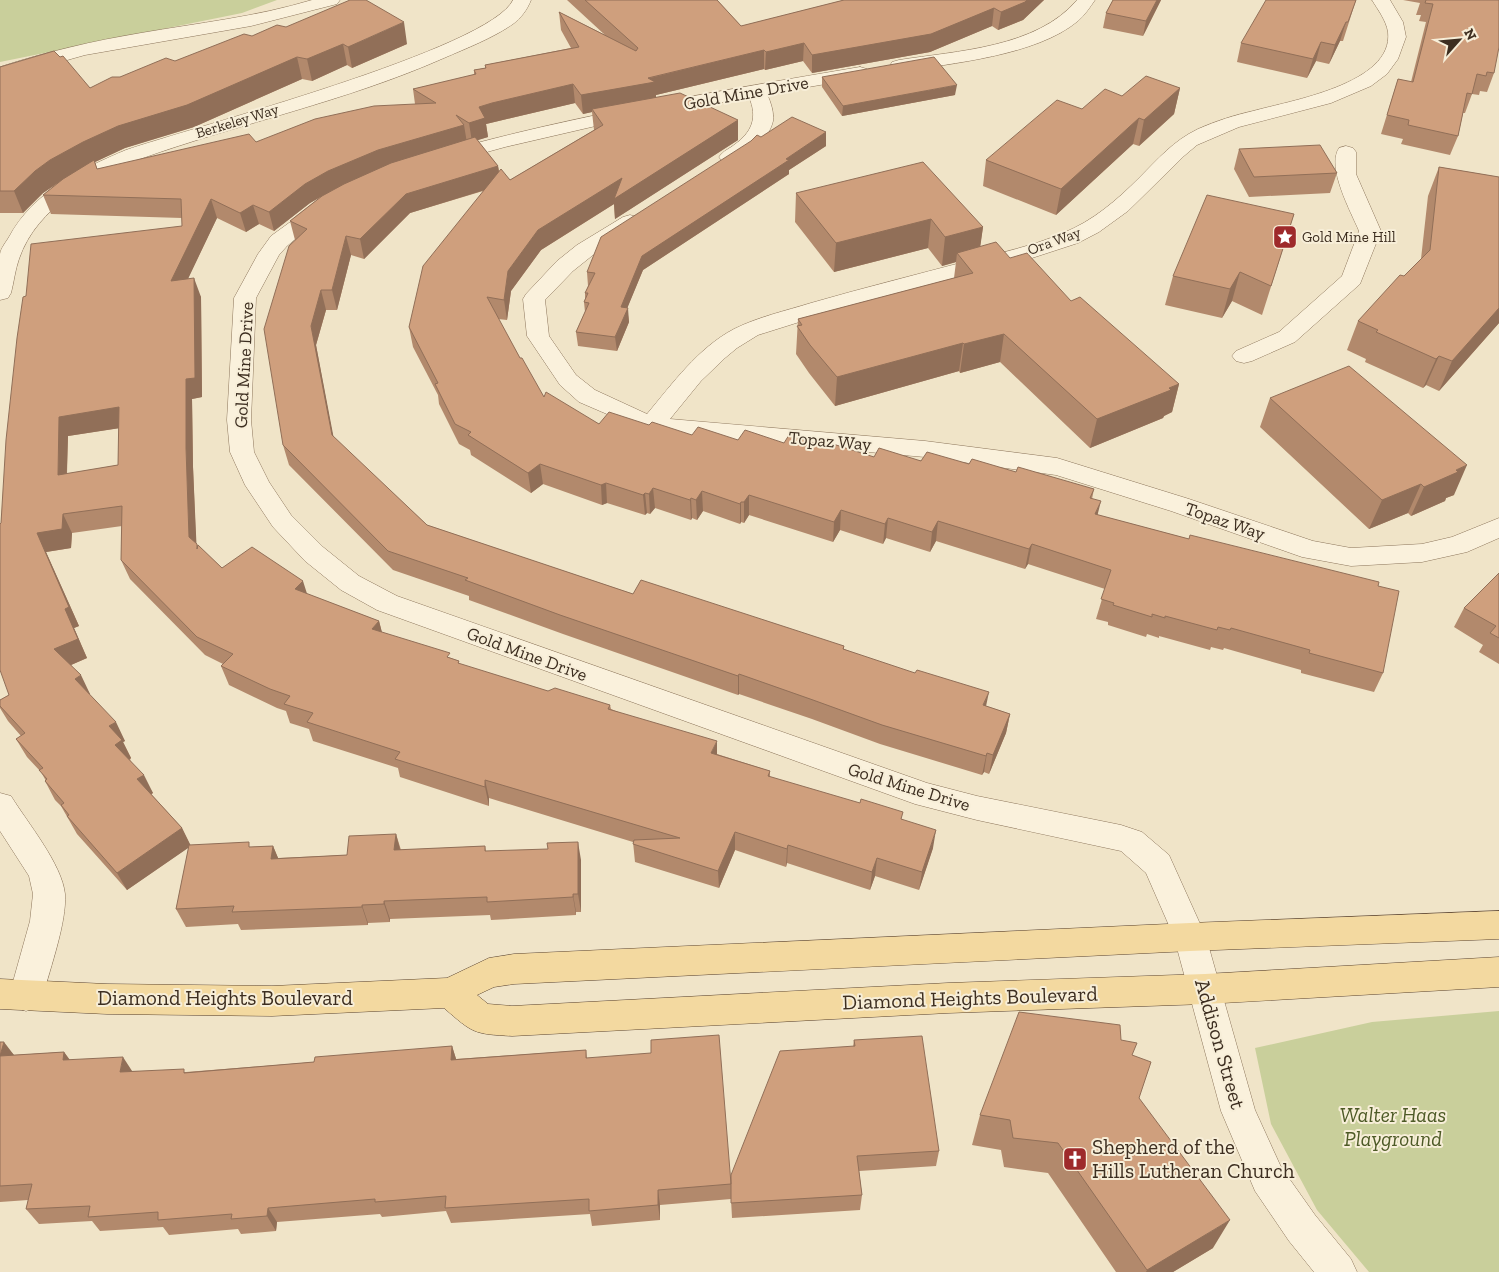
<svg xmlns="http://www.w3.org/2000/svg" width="1499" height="1272" font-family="'Zilla Slab',serif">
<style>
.green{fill:#c9cf9b}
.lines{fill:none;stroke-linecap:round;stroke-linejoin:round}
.minor-casing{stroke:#8d765c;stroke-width:1}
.major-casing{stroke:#5b4430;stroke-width:1}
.minor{fill:#faf1dc;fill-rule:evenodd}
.major{fill:#f3d9a0;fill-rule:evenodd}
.wall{fill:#b2896c;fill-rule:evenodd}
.shaded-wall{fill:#916f58}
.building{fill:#cf9f7d;stroke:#916f58;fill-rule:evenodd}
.labels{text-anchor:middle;stroke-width:4;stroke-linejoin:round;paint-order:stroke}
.far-street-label{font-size:15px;fill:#3d2e20;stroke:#f7eed8}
.far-poi-label{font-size:15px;fill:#3d2e20;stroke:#f7eed8;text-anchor:start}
.street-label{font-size:18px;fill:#3d2e20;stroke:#f7eed8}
.near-street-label{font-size:21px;fill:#3d2e20;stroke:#f7eed8}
.near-park-label{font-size:21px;font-style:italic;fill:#4d5a26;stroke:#f7eed8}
.near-poi-label{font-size:21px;fill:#3d2e20;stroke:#f7eed8;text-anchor:start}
</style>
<rect width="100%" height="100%" fill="#f0e4c8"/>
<path class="green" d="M0,0H277L242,13L0,62Z
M1499,1011V1272H1369L1317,1210L1271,1124L1255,1048L1372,1022Z"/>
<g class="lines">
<defs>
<path id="minor" d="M312,0H340L337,4L251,26L85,55L0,79V67C46,52 93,41 141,33C198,23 256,17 312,0Z
M513,0H531C527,10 521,18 513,24C493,38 467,48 444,58C347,101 241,123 140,159C93,179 37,206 19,259C15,270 14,282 11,293L8,298L0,300C0,287 0,266 0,254C1,248 6,242 9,237C33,192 81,169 126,150C190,128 491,49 513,0Z
M1077,0H1095C1090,7 1085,15 1078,21C1036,56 952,63 899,72L892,70L890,66L892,62L899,60C956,51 1037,48 1077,0Z
M1372,0H1390L1403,22L1406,37L1398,59L1387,74L1371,86L1331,103L1239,127L1197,145L1184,156L1128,211L1099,232L1078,243L1032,258L847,307L758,335L737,348L725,358L701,381L670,419L925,441L1057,458L1189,499L1313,541L1351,548L1422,544L1452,537L1499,518V538L1467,552L1422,562L1351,566L1302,557L1171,511L1056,475L925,457L651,433L579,402L560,385L527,336L523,299L526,294L557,261L577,245L623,217L630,215L637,217L641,221L637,225L593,255L573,271L545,300L549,336L576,375L595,390L647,414C673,383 698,348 734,329C758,317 785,311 811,303C863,288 915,275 968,261C1000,253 1033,246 1063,233C1093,221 1117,200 1139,178C1158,159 1173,141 1198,129C1216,121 1235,115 1253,111C1289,101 1394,84 1388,32C1386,20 1378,10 1372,0Z
M860,67L867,69L869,73L867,77L767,94C771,103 774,112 773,121C769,140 742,166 722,161L719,157C723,151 729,149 734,145C752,132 758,118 749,97L600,125L505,147L447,163L440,161L437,157L440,153C578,114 719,91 860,67Z
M1346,146L1353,148L1356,152V174L1381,231L1360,284L1295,342L1252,361L1244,363L1236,361L1232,356L1236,351L1279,332L1342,276L1359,231C1351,212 1326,167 1339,148Z
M322,202L329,204L332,208L287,246L279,255L256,298L251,420L254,452L269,482L291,515L323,547L359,576L397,596L927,783L977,796L1121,825L1142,832L1169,855L1206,937L1255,1110L1281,1167L1315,1215L1351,1259L1357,1272H1314L1289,1241L1255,1191L1221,1111L1174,937L1146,873L1121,851L977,820L915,804L377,610L341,590L305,561L273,527L245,485L230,452L227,420L234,298L258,254L271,236L315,204Z
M0,793L11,796C27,822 62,864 65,894C67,922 50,968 43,996L38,1007L26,1011L14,1007L9,996L30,921L33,894L29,876L0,831Z"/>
<path id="major" d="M1499,911V939L1190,951L514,984L494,987L477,995L488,1004L512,1006L948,983L1205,974L1499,957V987L1205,1004L948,1013L512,1036C473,1034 473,1033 444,1008L272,1016L107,1014L0,1009V979L107,984L272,986L447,978L489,958L514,954L1190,923Z"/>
</defs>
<use href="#minor" class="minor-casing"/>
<use href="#major" class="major-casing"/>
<use href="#minor" class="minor"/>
<use href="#major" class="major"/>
</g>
<path class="wall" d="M567,0H717L741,26L844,0H1044L1023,20L998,30L992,26L930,52L812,73L803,61L765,70L764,69L656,95V97L738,140L615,219L614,204L541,250L511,291L507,320L498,319L520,358L544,397L599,424L649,425L692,435L738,440L784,443L830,448L874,457L969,464L1016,472L1094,489L1092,499L1098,515L1189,539L1378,586L1383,673L1374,692L1301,673V670L1224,648L1223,650L1211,647L1210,650L1159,636V638L1147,634L1146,637L1108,625V622L1096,619L1105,589L1028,564L1025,569L936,541L930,552L886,538L883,544L840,530L833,542L749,515L744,523L741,522L740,524L703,511L697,520L692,518L691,520L655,508L650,514L647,513L645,515L607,503L602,505L543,484L531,493L471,455L470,450L459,444L439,404L438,395L413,347L409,327L483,191L410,213L364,259L351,255L337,310H326L316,345L333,437L427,525L633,594L844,646V649L986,706L1010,714L1006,733L989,774L984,772L982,775L880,744L812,719L739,694L738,695L563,634L469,600V596L393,570L289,465L283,445L295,240L290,221L322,196L310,203L274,231L259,224L246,232L217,218L188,278L201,297L202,397L192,399L193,467L196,543L198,546L222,568L307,594L379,621L382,633L459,661V664L548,691L610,705L611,709L717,754L770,771V777L902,819L933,848L919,890L875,876L870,890L787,863L786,867L735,850L719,888L635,862L633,842L489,798V806L400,777L398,768L313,741L309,729L290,723L286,711L277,708L229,685L221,666L223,664L205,655L130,579L121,560L122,526L72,533L71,548L46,552L79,626L74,628L87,658L71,665L90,694H89L125,741L123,742L131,758L130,760L153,793L151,794L182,828L190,845L252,847L273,846L278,858L347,855L396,834L401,850L485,846L486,851L581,860V912H576V915L491,920L490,915L390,919V922L368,923V925L241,930L238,924L186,927L176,909L189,847L127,890L77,834L61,806L55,800L45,781H46L41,772L27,757L16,739L21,736L8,721L0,708V700L9,695L1,523L26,296L182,226V218L51,214L43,195L60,182L43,193L23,213H0V67L60,57L90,88L120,77L175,61L252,36L407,44L352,68L347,65L312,81L302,79L194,127L125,148L95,162L97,169L256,142L415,104L413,89L474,75V70L485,68V65L571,48L561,30L559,12L605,35ZM575,103L583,114L592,112L594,130L510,180L499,171L498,166L477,140L488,137L486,124ZM119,428L118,465L67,474L68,436Z
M1113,0H1161L1143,36L1103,28L1106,13Z
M1356,0L1343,41H1340L1329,64L1316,61L1307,78L1237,62L1241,43Z
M1403,0H1499L1494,73L1487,92L1480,91L1479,95L1472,94L1465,113H1463L1458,136L1450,155L1401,144L1403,139L1381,134L1398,79L1411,82L1426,22L1419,21L1421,15H1416L1420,3Z
M822,77L955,95L842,116L822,87Z
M1180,88L1174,114L1139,146L1133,144L1056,215L983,186L986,160L1082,109L1122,96Z
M826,132V146L789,170V174L643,270L627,308L629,322L617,351L578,346L576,332L585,312L584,302L585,299V293L588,286L587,272L761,137Z
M1239,149L1337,173L1330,193L1249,197L1234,169Z
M1439,167L1499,177V323L1439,391L1426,385L1423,388L1365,362L1366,359L1347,350L1358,321L1421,259L1428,196Z
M796,193L983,227L980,246L1010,258L1071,301L1179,384L1172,412L1164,416L1163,418L1090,448L1000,362L960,373L959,371L835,406L809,373L796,354L798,319L954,278L956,262L942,266L928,248L834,272L795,222Z
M1294,214L1262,315L1232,301L1222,318L1165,305L1173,276Z
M1270,398L1454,495L1446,498L1445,501L1411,516L1408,513L1369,529L1260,427Z
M1499,573V664L1479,652L1483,645L1454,627L1464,608Z
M854,1040L939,1151L936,1166L859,1171L862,1195L860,1210L732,1218L731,1199L660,1205V1220L592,1226L590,1214L451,1223L446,1211L382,1217L380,1214L277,1222L276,1231L241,1234L238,1229L169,1235L163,1227L100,1231L92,1221L39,1224L26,1209L28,1200L0,1202V1042L14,1055L64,1052L70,1060L132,1071L186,1072L314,1062L452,1046L456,1059L586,1050L587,1058L731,1184L853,1047Z
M1121,1040L1132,1055L1139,1098L1213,1248L1173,1272H1116L1048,1173L1004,1167L1001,1150L972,1145L980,1115Z"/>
<path class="shaded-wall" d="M1027,0H1044L1023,20L998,30L1001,12Z
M1157,0H1161L1143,36L1146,21Z
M994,8L992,26L930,52L812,73V55Z
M404,22L407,44L352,68L348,47Z
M1346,22L1340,41L1329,64L1335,45Z
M1321,42L1316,61L1307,78L1313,59Z
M804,43L803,61L765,70L766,52Z
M343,44L347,65L312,81L307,59Z
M764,50V69L656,95V100L592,109V112L583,114L581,95Z
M297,57L302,79L194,127L125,148L95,162L59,182L43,193L23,213L14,191L35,171L50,160L83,142L118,126Z
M573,84L575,103L486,124L488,137L472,142L469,123L479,107L492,103Z
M957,85L955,95L842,116L843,106Z
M1180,88L1174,114L1139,146L1144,120Z
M1139,118L1133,144L1056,215L1061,189Z
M738,120V140L615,219L614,204L541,250L511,291L507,320L504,300L508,271L538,230L622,178Z
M464,125L467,143L333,190L310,203L274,231L269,212L305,184L328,171L378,150Z
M826,132V146L789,170V174L643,270L622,321L621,307L642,256Z
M498,166L501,185L410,213L364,259L360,239L406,194Z
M211,199L217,218L178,300L171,281Z
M253,205L259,224L246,232L240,213Z
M931,219L928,248L834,272L836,243Z
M983,227L979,256L957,253L956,262L942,266L945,237Z
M346,236L351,255L337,310L332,290Z
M1240,272L1232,301L1222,318L1230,289Z
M194,278L201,297L202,397L192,399L193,467L197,556L189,537L186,448V379Z
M321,290L326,310L316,345L337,455L332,435L311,326Z
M628,308L629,322L617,351L615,337Z
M1499,308V323L1439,391L1452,361Z
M1004,334L1000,362L960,373L964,344Z
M963,343L959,371L835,406L837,377Z
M1439,356L1426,385L1423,388L1436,359Z
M1179,384L1172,412L1164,416L1163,418L1090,448L1097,419Z
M119,407L127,427L68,436L66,494L58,475L59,417Z
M540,464L543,484L531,493L528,473Z
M1467,465L1454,495L1446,498L1445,501L1411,516L1424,487L1456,470Z
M606,483L607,503L602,505L601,485Z
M1421,484L1408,513L1369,529L1382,500Z
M653,488L655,508L650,514L649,494Z
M702,491L703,511L697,520L696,500Z
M645,493L647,513L645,515L643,495Z
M749,495V515L744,523V502Z
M691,498L692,518L691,520L690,500Z
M1101,501L1096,521L1095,514Z
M741,502V522L740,524V504Z
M841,510L840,530L833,542L834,522Z
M63,514L72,533L71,548L46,552L79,626L74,628L87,658L64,668L54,649L65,609L37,533Z
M888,518L886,538L883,544L885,524Z
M938,521L936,541L930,552L932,532Z
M1032,544L1028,564L1025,569L1029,549Z
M303,581L309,600L295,589Z
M379,621L384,640L372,629Z
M739,674V694L738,695V676Z
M81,675L90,694L84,698L75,679Z
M989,692L985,711L983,705Z
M1010,714L1006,733L989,774L993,755Z
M116,722L125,741L123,742L131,758L124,763L115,745L109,726Z
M717,741V760L711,753Z
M987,753L984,772L982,775L986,756Z
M144,775L153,793L146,798L137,779Z
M485,780L489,798V806L485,787Z
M182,828L191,846L127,890L117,873Z
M936,830L933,848L919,890L922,872Z
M735,832V850L719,888L718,871Z
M396,834L401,853L394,850Z
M578,842L581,860V912L578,894Z
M788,845L787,863L786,867L787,849Z
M273,846L281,865L271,859Z
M877,858L875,876L870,890L872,872Z
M573,894L576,912V915L573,897Z
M384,901L390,919V922L384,904Z
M362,905L368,923V925L362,907Z
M4,1042L17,1059L0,1056Z
M452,1046L457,1062L451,1060Z
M64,1052L76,1069L63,1060Z
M123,1057L134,1074L120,1072Z
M658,1190L660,1205V1220L658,1205Z
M268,1208L277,1222L276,1231L267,1216Z
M1230,1220L1213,1248L1173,1272H1146L1147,1270Z"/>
<path class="building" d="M350,0H366L404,22L348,47L343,44L307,59L297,57L187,105L118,126L83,142L50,160L35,171L14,191H0V67L54,51L60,57L63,56L90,88L112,77H120L166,58L175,61L244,34L252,36L277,25L286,27Z
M585,0H717L741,26L844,0H1027L1025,2L1001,12L994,8L931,34L812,55L804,43L766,52L764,50L648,78L655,82L581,95L573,84L492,103L479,107L485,118L469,123L456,115L464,125L378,150L328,171L305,184L269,212L253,205L240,213L211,199L171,281L194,278L195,378L186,379V448L189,537L197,544V549L198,545L222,568L252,547L303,581L295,589L379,621L372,629L450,653L447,657L459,661L458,663L548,691L555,688L610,705L608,709L717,741L711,753L770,771L768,776L860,803L861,799L903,812L901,819L936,830L922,872L877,858L872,872L788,845L787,849L735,832L718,871L633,844L634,840L680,838L485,780V787L395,759L400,752L307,722L313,713L284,704L290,696L270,689L221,666L233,654L197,637L121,560L122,506L63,514L62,529L37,533L69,607L65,609L78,639L54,649L81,675L75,679L116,722L109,726L122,740L115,745L144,775L137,779L182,828L117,873L67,816L69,815L61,805L64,803L45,781L47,779L39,770L43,768L16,739L25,733L0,706V700L9,695L0,670V524L1,523L6,440L17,338L23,297L26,296L31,244L182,226L181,199L43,195L63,179L94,160L97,169L249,134L256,142L315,119L374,106L436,103L413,89L476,74L474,70L486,68L485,65L579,47L559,12L636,51L638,48ZM119,407L118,465L58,475L59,417Z
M1113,0H1157L1146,21L1106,13Z
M1266,0H1356L1348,22H1346L1335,45L1321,42L1313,59L1241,43Z
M1426,0H1499V47L1494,73L1487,72L1486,76L1477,74L1472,94L1467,93L1458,136L1408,125L1409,120L1387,115L1398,79L1413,82L1433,4L1425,3Z
M934,57L957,85L843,106L822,77Z
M1146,76L1180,88L1144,120L1139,118L1061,189L986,160L1057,100L1082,109L1105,89L1122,96Z
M680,93L738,120L614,199L622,178L538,230L508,271L504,300L487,297L520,358H522L544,397L546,392L599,424L609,412L649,425L652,422L692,435L698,427L738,440L745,430L784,443L789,435L830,448L833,444L874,457L879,448L921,461L927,452L969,464L972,459L1016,472L1018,467L1094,489L1090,498L1101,501L1095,514L1189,539L1190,535L1379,582L1378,586L1399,591L1383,673L1309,653L1310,650L1231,628L1230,630L1218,627L1217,630L1165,616V618L1152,614V617L1113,605L1114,603L1101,599L1111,570L1032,544L1029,549L938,521L932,532L888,518L885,524L841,510L834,522L749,495L744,502H741L740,504L702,491L696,500L691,498L690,500L653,488L649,494L645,493L643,495L606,483L601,485L540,464L528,473L468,435L471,432L455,424L435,384L438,383L409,327L423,266L501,169L510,180L603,125L592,109Z
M792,117L826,132L786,159L789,160L642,256L621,307L628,308L615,337L576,332L589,303L584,302L588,293H585L595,273L587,272L601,237L751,141L757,135L761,137Z
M475,137L498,166L406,194L360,239L346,236L332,290H321L311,326L332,435L427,525L633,594L641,580L844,646L843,649L915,673L917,670L989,692L983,705L1010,714L993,755L987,753L986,756L882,725L813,700L739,674L738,676L560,615L465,580L468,578L388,551L283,445L264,329L289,246L307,229L290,221L322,196L344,184L391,163Z
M1320,145L1337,173L1254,177L1239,149Z
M923,162L983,227L945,237L931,219L836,243L796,193Z
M1439,167L1499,177V308L1452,361L1439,356L1436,359L1376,332L1378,330L1358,321L1400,275L1404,276L1430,250Z
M1207,195L1294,214L1271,286L1240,272L1230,289L1173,276Z
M996,242L1010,258L1027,253L1071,301L1080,297L1179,384L1169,388L1171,390L1097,419L1004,334L964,344L963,343L837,377L810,345L797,326L802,325L798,319L973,273L957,253Z
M1349,366L1467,465L1456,470L1458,472L1424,487L1421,484L1382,500L1270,398Z
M1499,573V638L1490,633L1496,626L1464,608Z
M396,834L394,850L485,846V851L548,849L547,843L578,842V894H573V897L487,902V897L384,901V904L362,905V907L232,912L234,906L176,909L189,845L249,842V847L273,846L271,859L347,855L349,836Z
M1019,1012L1120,1025L1121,1040L1137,1043L1132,1055L1151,1062L1139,1098L1230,1220L1147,1270L1058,1143L1013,1138L1010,1120L980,1115Z
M719,1035L731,1184V1175L780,1051L855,1046L854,1040L922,1036L939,1151L857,1156L862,1195L731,1203V1184L658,1190V1205L589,1211V1199L445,1208L446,1196L375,1202V1199L268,1208L267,1216L231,1219L232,1214L158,1220V1212L88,1217L90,1206L26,1209L32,1184L0,1186V1042H4L0,1056L64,1052L63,1060L123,1057L120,1072L184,1069V1073L314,1062L315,1057L452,1046L451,1060L586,1050V1058L651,1053V1040Z"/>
<defs>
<symbol id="sight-square" viewBox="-11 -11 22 22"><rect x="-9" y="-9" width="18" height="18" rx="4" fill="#9e2a2b" stroke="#f7eed8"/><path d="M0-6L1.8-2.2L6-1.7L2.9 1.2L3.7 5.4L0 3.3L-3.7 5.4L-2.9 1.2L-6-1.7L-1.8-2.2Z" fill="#fff"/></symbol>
<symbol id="church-square" viewBox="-11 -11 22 22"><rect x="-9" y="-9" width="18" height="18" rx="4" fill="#9e2a2b" stroke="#f7eed8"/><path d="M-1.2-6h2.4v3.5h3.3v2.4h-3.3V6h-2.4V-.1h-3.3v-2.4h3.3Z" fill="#fff"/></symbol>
</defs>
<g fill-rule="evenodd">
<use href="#sight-square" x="1271" y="223" width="28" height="28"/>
<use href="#church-square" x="1061" y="1145" width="28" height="28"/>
</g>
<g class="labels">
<g class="far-street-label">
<text transform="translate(237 121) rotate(-17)" y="5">Berkeley Way</text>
<text transform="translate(1054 241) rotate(-20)" y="5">Ora Way</text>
</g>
<g class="far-poi-label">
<text x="1302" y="242">Gold Mine Hill</text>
</g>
<g class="street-label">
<text transform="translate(746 93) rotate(-10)" y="6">Gold Mine Drive</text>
<text transform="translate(244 365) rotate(-87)" y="6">Gold Mine Drive</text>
<text transform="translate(830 441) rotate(5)" y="6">Topaz Way</text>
<text transform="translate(1225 521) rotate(19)" y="6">Topaz Way</text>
<text transform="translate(527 654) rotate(20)" y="6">Gold Mine Drive</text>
<text transform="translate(909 787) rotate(17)" y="6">Gold Mine Drive</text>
</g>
<g class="near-street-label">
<text x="225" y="1005">Diamond Heights Boulevard</text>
<text transform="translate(970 998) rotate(-2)" y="7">Diamond Heights Boulevard</text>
<text transform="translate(1220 1044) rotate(74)" y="7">Addison Street</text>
</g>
<g class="near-park-label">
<text x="1393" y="1122">Walter Haas<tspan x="1393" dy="24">Playground</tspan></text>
</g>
<g class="near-poi-label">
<text x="1092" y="1154">Shepherd of the<tspan x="1092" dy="24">Hills Lutheran Church</tspan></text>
</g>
</g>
<g transform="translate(1459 40) rotate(63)" stroke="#f7eed8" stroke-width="4" paint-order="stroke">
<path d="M0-4L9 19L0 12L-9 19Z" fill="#3d2e20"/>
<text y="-8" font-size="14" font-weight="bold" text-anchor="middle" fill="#3d2e20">N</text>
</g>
</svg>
